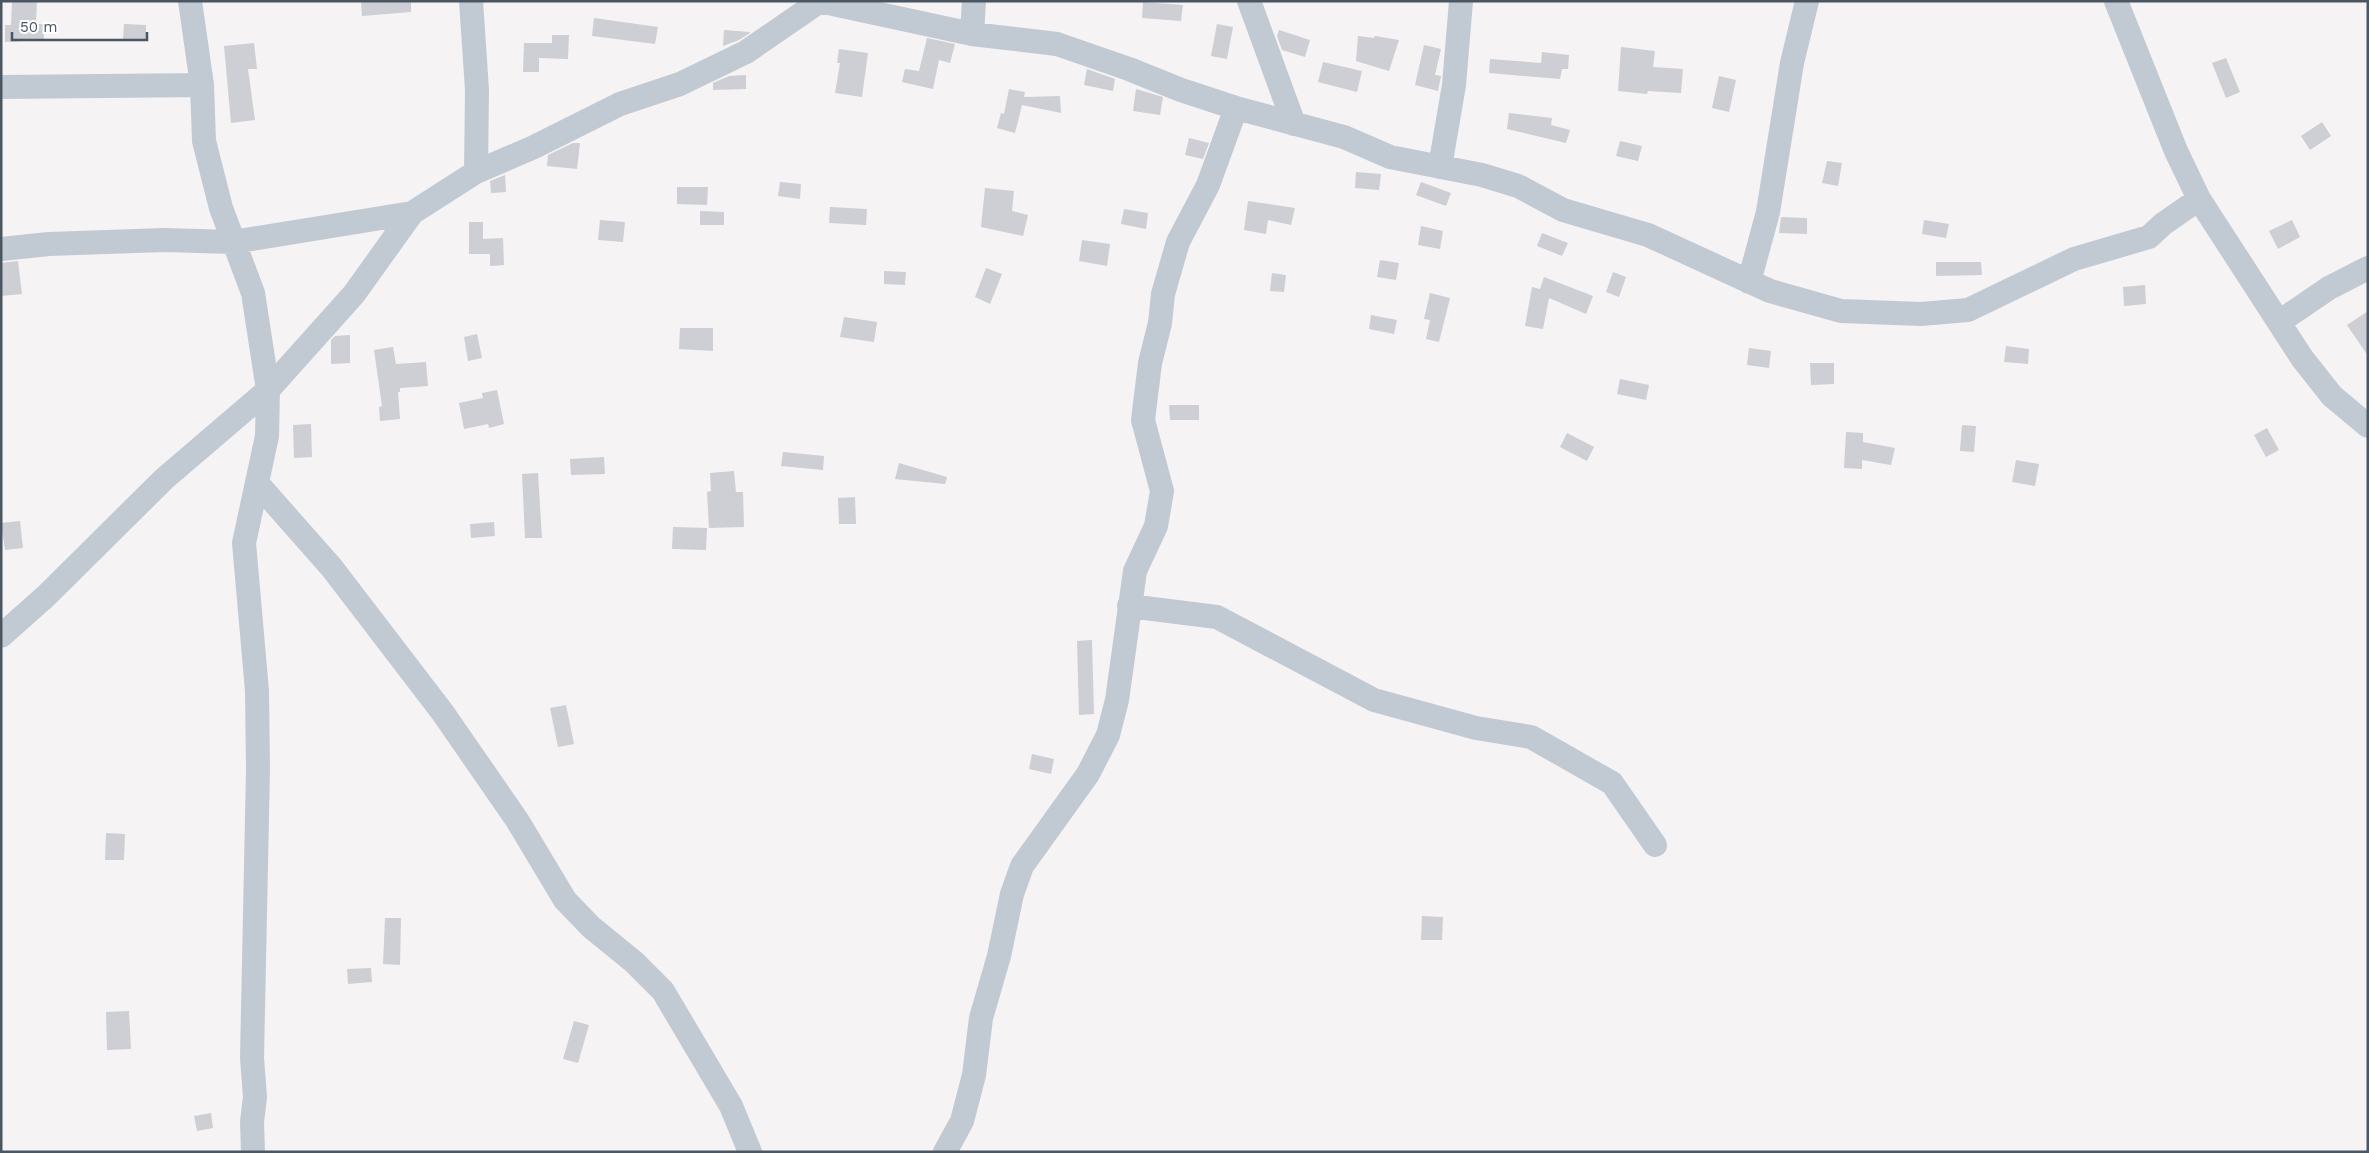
<svg xmlns="http://www.w3.org/2000/svg" width="2369" height="1153" font-family="'Work Sans',sans-serif">
<style>
.building{fill:#cdcfd5}
.lines{fill:none;stroke-linecap:round;stroke-linejoin:round}
.minor{stroke:#c1cad2;stroke-width:24}
</style>
<rect width="100%" height="100%" fill="#f5f3f3"/>
<path class="building" d="M12,1H37L36,24H44V40L5,42V25H11Z
M361,1H411V12L362,16Z
M1143,2L1183,5L1181,21L1142,18Z
M594,18L658,27L655,44L592,36Z
M124,24L146,25V39H123Z
M1217,24L1233,27L1227,59L1211,56Z
M724,30L750,32V33L739,40L723,46Z
M1279,30L1310,40L1305,57L1282,50L1277,36Z
M552,35H569L568,59L539,58V72H523L524,43H552Z
M1358,36L1374,38L1375,36L1399,40L1389,71L1356,61Z
M927,38L955,44L950,63L939,60L933,89L902,82L905,69L919,71Z
M254,43L257,69H248L255,120L231,123L224,46Z
M1424,45L1441,49L1435,75L1441,76L1438,91L1415,85Z
M1621,47L1655,51L1653,67L1683,69L1681,93L1648,91L1647,94L1618,91Z
M839,49L868,53L862,97L835,93L840,63H837Z
M1542,52L1569,55L1568,69H1562L1560,79L1489,73L1490,59L1541,63Z
M2226,58L2240,92L2226,98L2212,63Z
M1323,62L1362,71L1357,92L1318,82Z
M1087,69L1115,79L1113,91L1084,85Z
M746,75V89L713,90V83L729,76Z
M1719,76L1736,80L1729,112L1712,108Z
M1009,89L1025,92L1024,97L1060,96L1061,113L1022,105L1015,133L997,128L1001,113L1004,114Z
M1136,89L1163,97L1160,115L1133,111Z
M1509,113L1552,118L1551,125L1570,130L1566,143L1507,129Z
M2322,122L2331,136L2310,150L2301,136Z
M1189,138L1209,143L1203,159L1185,155Z
M1620,141L1642,146L1638,161L1616,156Z
M573,143H580L577,169L547,166L548,155Z
M1827,161L1842,163L1838,186L1822,183Z
M1356,172L1381,174L1379,190L1355,188Z
M505,175L506,192L491,193L490,181Z
M780,182L801,184L800,199L778,196Z
M1421,182L1451,193L1446,206L1416,195Z
M677,187H708L707,205L677,204Z
M985,188L1014,191L1012,211L1028,215L1023,236L981,227Z
M1248,201L1295,208L1291,225L1268,220L1266,234L1244,230Z
M830,207L867,209L866,225L829,223Z
M1124,209L1148,213L1146,229L1121,224Z
M700,211L724,212V225H700Z
M1781,217L1807,218V234L1779,233Z
M600,220L625,222L623,242L598,240Z
M1924,220L1949,224L1946,238L1922,234Z
M2292,220L2300,237L2278,249L2269,231Z
M469,222H483V239L503,238L504,265L490,266V254H469Z
M1421,226L1443,231L1440,249L1418,245Z
M1542,233L1568,243L1562,256L1537,246Z
M1082,240L1110,244L1107,266L1079,261Z
M1380,260L1399,263L1396,280L1377,277Z
M18,261L22,294L1,296V263Z
M1936,262H1981L1982,275L1936,276Z
M986,268L1002,274L990,304L975,297Z
M884,271L906,272L905,285L884,284Z
M1613,272L1626,277L1619,297L1606,292Z
M1272,273L1286,275L1284,292L1270,291Z
M1544,277L1593,296L1586,314L1549,298L1543,329L1525,326L1532,287L1540,289Z
M2145,285L2146,304L2124,306L2123,287Z
M1430,293L1450,298L1439,342L1426,339L1430,320L1424,319Z
M2368,311V356L2347,325Z
M1371,315L1397,320L1394,334L1369,329Z
M844,317L877,322L874,342L840,337Z
M680,328H713V351L679,349Z
M477,334L482,358L468,361L464,337Z
M350,335V363L331,364V340L335,336Z
M2006,346L2029,349L2028,364L2004,362Z
M393,347L396,364L426,362L428,386L400,388V392H398L400,419L380,421L379,407L382,406L374,350Z
M1749,348L1771,351L1769,368L1747,365Z
M1810,363H1834V384L1811,385Z
M1620,379L1649,385L1646,400L1617,394Z
M497,390L504,424L489,428L488,424L464,429L459,403L483,398L482,393Z
M1169,405H1199V420H1170Z
M311,424L312,457L294,458L293,425Z
M1962,425L1976,426L1974,452L1960,451Z
M2267,428L2279,450L2266,457L2254,435Z
M1846,432L1863,433V442L1895,448L1891,465L1862,460V469L1844,468Z
M1567,433L1594,447L1587,461L1560,447Z
M783,452L824,456L823,470L781,466Z
M604,457L605,474L571,475L570,459Z
M2016,460L2039,464L2035,486L2012,482Z
M899,463L947,477L945,484L895,479Z
M734,471L736,492H743L744,527L709,528L707,492L711,491L710,473Z
M538,473L542,538H525L522,474Z
M855,497L856,524H839L838,498Z
M20,521L23,548L5,550L1,523Z
M494,522L495,536L471,538L470,524Z
M673,527L707,528L706,550L672,549Z
M1092,640L1094,714L1079,715L1077,641Z
M566,705L574,744L558,747L550,708Z
M1032,754L1054,759L1051,774L1029,769Z
M106,833L125,834L124,860H105Z
M1422,916L1443,917L1442,940H1421Z
M385,918H401L400,965L383,964Z
M371,968L372,982L348,984L347,969Z
M129,1011L131,1049L107,1050L106,1012Z
M574,1021L589,1025L578,1063L563,1059Z
M211,1113L213,1128L197,1131L194,1116Z"/>
<g class="lines">
<path class="minor" d="M190,1L202,85L204,141L221,208L253,293L268,390L267,436L244,543L257,691L258,769L252,1058L255,1097L252,1122L253,1152
M471,1L477,90L476,172
M819,1L972,34L1057,44L1129,69L1181,90L1236,108L1344,137L1390,157L1482,175L1518,186L1563,210L1648,235L1770,291L1841,311L1921,314L1968,310L2074,259L2149,237L2163,224L2199,199
M1249,1L1294,124
M2116,1L2176,151L2199,199L2302,358L2332,396L2368,426
M972,34L974,1
M1,87L202,85
M1440,167L1454,85L1461,1
M1,249L49,244L164,240L233,242L412,213L476,172L534,147L620,104L680,84L746,52L820,1
M1749,282L1768,212L1792,63L1807,1
M2279,322L2329,288L2368,268
M257,483L332,568L443,713L517,820L565,900L591,927L634,962L663,991L731,1106L750,1152
M1129,606L1217,617L1374,700L1476,728L1531,737L1612,783L1655,845
M1,636L46,596L164,479L268,390L354,294L412,213
M945,1152L962,1121L974,1075L981,1018L999,956L1012,894L1022,866L1088,774L1108,735L1117,700L1135,571L1156,526L1162,491L1143,420L1150,363L1160,323L1163,294L1178,242L1208,185L1236,108"/>
</g>
<rect width="2369" height="1153" fill="none" stroke="#4a5661" stroke-width="5"/>
<path d="M12 32v8h135v-8" fill="none" stroke="#4a5661" stroke-width="2.5"/>
<text x="20" y="32" font-size="15" fill="#4a5661" stroke="#ffffff" stroke-width="4" paint-order="stroke">50 m</text>
</svg>
